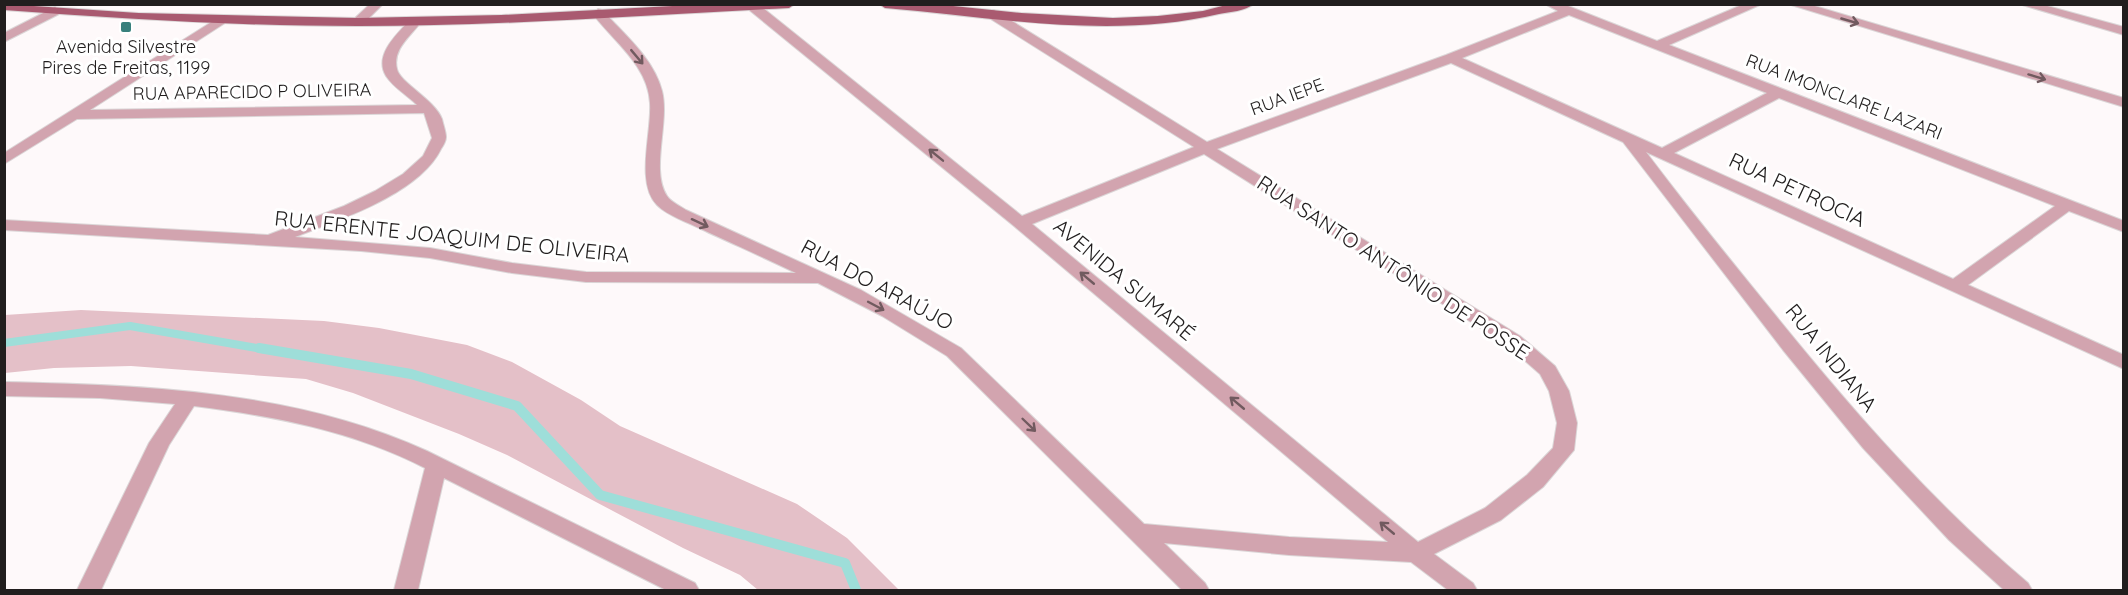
<svg xmlns="http://www.w3.org/2000/svg" width="2128" height="595" font-family="Quicksand,sans-serif">
<style>
.green{fill:#e4c0c8}
.lines{fill:none;stroke-linecap:round;stroke-linejoin:round}
.stream-far1{stroke:#9eded9;stroke-width:8}
.stream{stroke:#9eded9;stroke-width:10}
.minor-casing{stroke:#dbd6d7;stroke-width:2}
.major-casing{stroke:#dbd6d7;stroke-width:2}
.minor{fill:#d2a4af;fill-rule:evenodd}
.major{fill:#a95a70;fill-rule:evenodd}
.oneway{stroke:#715a5f}
.poi-dot{fill:#38807c;stroke:#fff;stroke-width:2}
.labels{text-anchor:middle;stroke-width:6;stroke-linejoin:round;paint-order:stroke}
.far-poi-label{font-size:18px;fill:#211e1e;stroke:#fff}
.far-street-label{font-size:18px;fill:#211e1e;stroke:#fff}
.street-label{font-size:21px;fill:#211e1e;stroke:#fff}
</style>
<rect width="100%" height="100%" fill="#fef9fa"/>
<path class="green" d="M81,310L324,321L379,328L467,345L512,362L581,400L620,426L797,504L847,538L899,590H758L740,575L683,548L507,455L459,434L353,393L306,379L131,366L54,368L5,373V315Z"/>
<g class="lines">
<path class="stream-far1" d="M4,343L130,326L268,350"/>
<path class="stream" d="M259,348L411,374L517,406L600,495L845,563L856,590"/>
<defs>
<path id="minor" d="M370,4H383L362,25H354L352,22L354,19Z
M747,4H758L1022,216L1194,147L986,16V10H994L1207,142L1446,55L1558,11L1545,4H1563L1657,41L1744,4H1762L1669,45L2124,221V232L2069,211L1968,285L2124,355V369L1646,152C1688,208 1732,262 1776,316C1854,412 1934,504 2028,583L2032,590H2004L1949,540L1863,448L1783,350L1623,142L1451,63L1217,149L1520,336L1555,366L1569,391L1577,423L1574,450L1543,487L1501,520L1434,554L1473,583L1477,590H1448L1411,562L1289,555L1164,543L1205,583L1209,590H1182L947,356L882,316L818,283L586,282L512,273L430,258L361,251L4,230V220L268,235L344,206L375,191L403,174L423,156L432,138L424,113L77,119L4,164V153L221,16L225,17L227,20L225,23L90,110L417,105C408,96 393,87 386,76C373,55 398,33 411,19L415,18L421,22C411,36 392,49 397,69C399,82 435,100 442,119C443,124 446,132 446,137C446,141 443,146 441,149C419,194 339,220 295,237L430,248L512,263L586,272L796,273C765,258 733,244 701,229C687,222 668,216 657,205C635,183 652,132 650,103C648,65 613,41 592,13L598,9L602,10C624,34 654,59 662,91C670,122 650,170 667,196C671,202 680,206 686,210L861,290L961,348L1144,524L1289,537L1388,542L1014,226L748,9ZM1569,15L1767,93L1662,148L1462,58ZM1779,98L2055,206L1953,279L1674,153ZM1204,154L1506,344L1540,374L1549,391L1557,423L1553,448L1527,475L1485,508L1418,542L1032,224Z
M1788,4H1808L2124,98V107Z
M2019,4H2040L2124,27V35Z
M55,7L61,11L59,14L4,42V33Z
M4,382C146,385 297,391 427,451L695,583L699,590H666L444,478L418,590H394L425,468C353,431 273,416 194,406L169,445L101,590H77L149,443L175,404L100,398L4,396Z"/>
<path id="major" d="M4,4L138,13L358,18L502,15L710,4H795L789,8C646,15 502,26 358,26C240,26 122,19 4,10Z
M879,4H934L1021,13L1113,18L1158,16L1203,11L1230,4H1254C1245,11 1230,12 1219,14C1110,40 994,17 885,8Z"/>
</defs>
<use href="#minor" class="minor-casing"/>
<use href="#major" class="major-casing"/>
<use href="#minor" class="minor"/>
<use href="#major" class="major"/>
</g>
<defs><path id="oneway-shaft" d="M-6 0H5M1.5-3L5.5 0L1.5 3" fill="none" stroke-width="1.6" stroke-linecap="round" stroke-linejoin="round" transform="scale(1.5)"/></defs>
<g class="oneway">
<use href="#oneway-shaft" transform="translate(1850 21) rotate(16)"/>
<use href="#oneway-shaft" transform="translate(637 57) rotate(50)"/>
<use href="#oneway-shaft" transform="translate(2037 77) rotate(17)"/>
<use href="#oneway-shaft" transform="translate(936 155) rotate(-141)"/>
<use href="#oneway-shaft" transform="translate(700 223) rotate(25)"/>
<use href="#oneway-shaft" transform="translate(1087 278) rotate(-140)"/>
<use href="#oneway-shaft" transform="translate(876 306) rotate(28)"/>
<use href="#oneway-shaft" transform="translate(1237 403) rotate(-140)"/>
<use href="#oneway-shaft" transform="translate(1029 425) rotate(44)"/>
<use href="#oneway-shaft" transform="translate(1387 528) rotate(-140)"/>
</g>
<rect class="poi-dot" x="120" y="21" width="12" height="12" rx="3"/>
<g class="labels">
<g class="far-poi-label">
<text x="126" y="53">Avenida Silvestre<tspan x="126" dy="21">Pires de Freitas, 1199</tspan></text>
</g>
<g class="far-street-label">
<text transform="translate(252 92) rotate(-1)" y="6">RUA APARECIDO P OLIVEIRA</text>
<text transform="translate(1287 97) rotate(-20)" y="6">RUA IEPE</text>
<text transform="translate(1844 97) rotate(21)" y="6">RUA IMONCLARE LAZARI</text>
</g>
<g class="street-label">
<text transform="translate(1797 190) rotate(25)" y="7">RUA PETROCIA</text>
<text transform="translate(452 237) rotate(6)" y="7">RUA ERENTE JOAQUIM DE OLIVEIRA</text>
<text transform="translate(1393 268) rotate(33)" y="7">RUA SANTO ANTÔNIO DE POSSE</text>
<text transform="translate(1124 280) rotate(40)" y="7">AVENIDA SUMARÉ</text>
<text transform="translate(877 285) rotate(28)" y="7">RUA DO ARAÚJO</text>
<text transform="translate(1831 358) rotate(51)" y="7">RUA INDIANA</text>
</g>
</g>
<rect width="2128" height="595" fill="none" stroke="#211e1e" stroke-width="12"/>
</svg>
